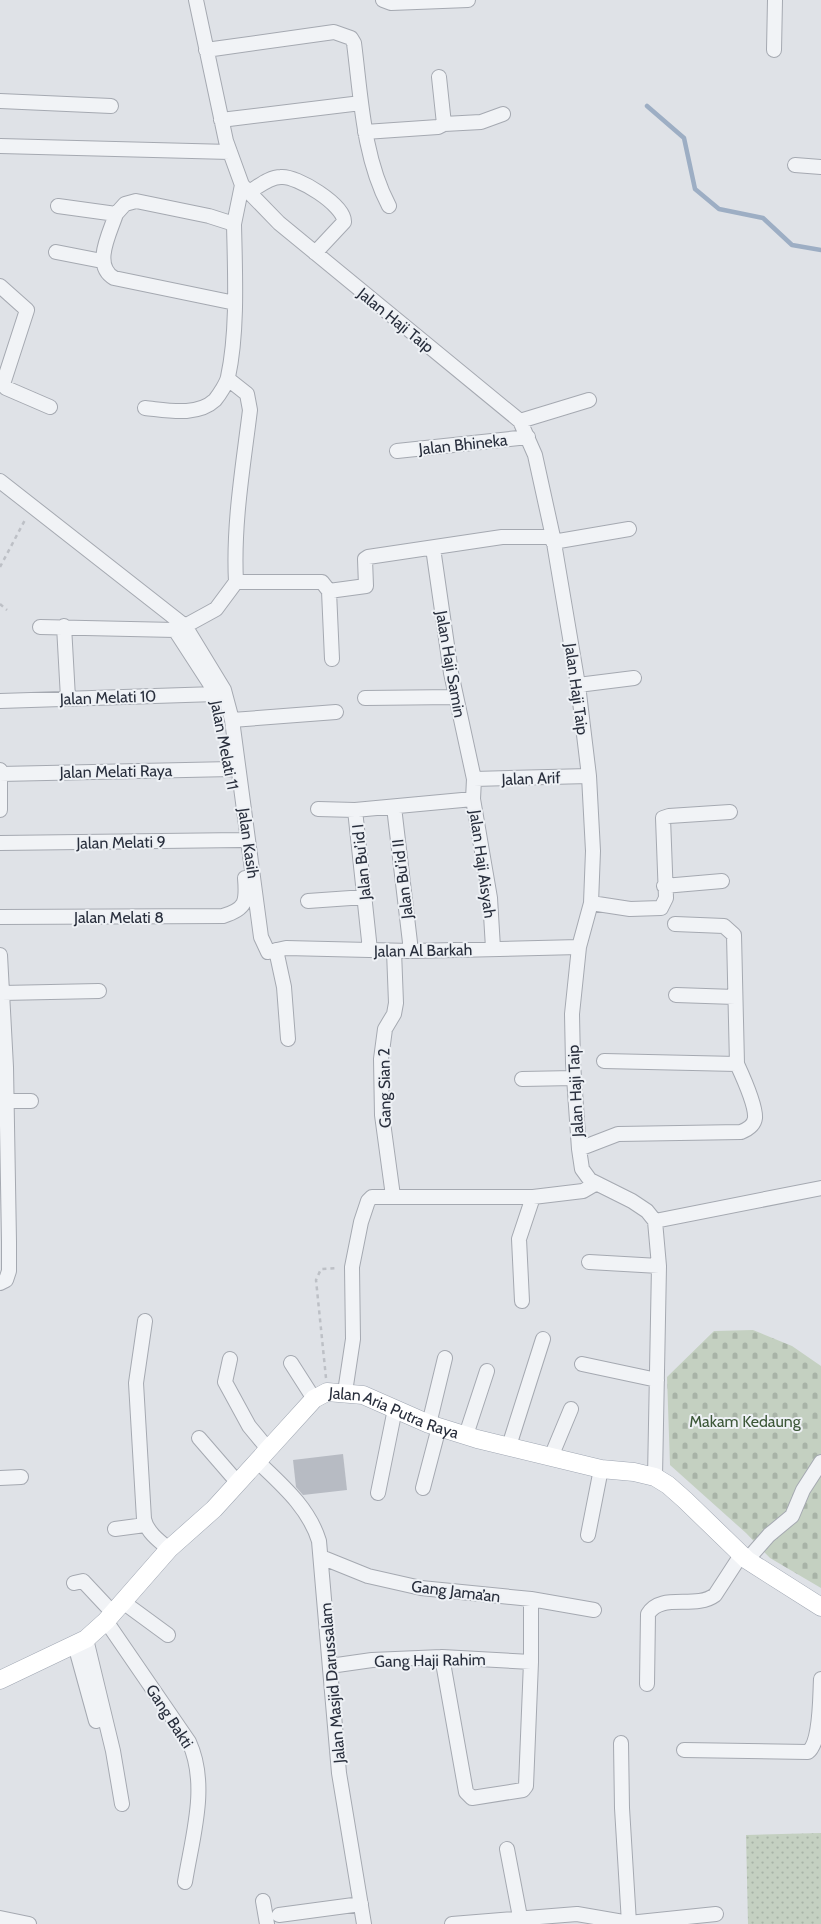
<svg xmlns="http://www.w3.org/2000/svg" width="821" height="1924" font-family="Cabin,sans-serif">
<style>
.grass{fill:url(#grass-dots)}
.cemetery{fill:url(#cemetery-stones)}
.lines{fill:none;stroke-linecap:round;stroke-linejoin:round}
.stream{stroke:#9daec4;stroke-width:4.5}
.building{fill:#b7bbc3}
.minor-casing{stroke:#a5a9b1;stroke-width:16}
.major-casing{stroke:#9fa6b2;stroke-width:19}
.path{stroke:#bdc0c6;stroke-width:2.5;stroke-dasharray:4 4;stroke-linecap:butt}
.minor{stroke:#f1f3f6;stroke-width:14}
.major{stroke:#fff;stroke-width:18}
.labels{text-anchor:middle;stroke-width:4;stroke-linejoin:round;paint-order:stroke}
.street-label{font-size:16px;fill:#292f3d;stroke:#eef1f5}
.park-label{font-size:16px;fill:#3c5738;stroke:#eef1f5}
</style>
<defs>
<pattern id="grass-dots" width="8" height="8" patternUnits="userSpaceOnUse" patternTransform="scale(1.25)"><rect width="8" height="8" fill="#c4d0c1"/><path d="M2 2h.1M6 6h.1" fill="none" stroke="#a8b3a7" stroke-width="1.8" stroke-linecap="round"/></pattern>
<pattern id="cemetery-stones" width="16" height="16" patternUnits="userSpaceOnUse" patternTransform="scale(1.25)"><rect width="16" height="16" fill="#c4d0c1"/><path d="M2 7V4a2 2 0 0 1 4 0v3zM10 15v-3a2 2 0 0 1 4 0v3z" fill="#a8b3a7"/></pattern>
</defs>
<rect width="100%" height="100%" fill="#dfe2e7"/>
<path class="grass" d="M821,1833V1924H748L746,1835Z"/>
<path class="cemetery" d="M753,1330L792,1346L821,1366V1588L770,1558L746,1533L670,1465L667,1377L714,1331Z"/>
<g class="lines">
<path class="stream" d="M647,106L684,138L695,189L719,209L763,218L792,245L821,250"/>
</g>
<path class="building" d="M343,1454L347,1490L303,1495L296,1487L293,1460Z"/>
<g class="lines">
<defs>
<path id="minor" d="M196,0L226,141L242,185L279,223L520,421L535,455L553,537L578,685L589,776L593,851L591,903L579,947L572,1014L573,1063L579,1149L582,1169L590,1180L632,1201L647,1211L655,1221L659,1266L655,1477
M383,0L391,3L468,0
M206,50L334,32L351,38L354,43C361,97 363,157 389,206
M774,50L775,0
M0,101L111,106
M221,120L361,103
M444,124L481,122L503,114
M365,132L438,127L444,124L439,77
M0,146L230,152
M795,165L821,167
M249,192C258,187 269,177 281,177C296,175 345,205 344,222L315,253
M58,206L116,214L125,204L136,201L209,216L234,224C235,272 238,331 228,377C227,383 219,395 215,400C197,417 166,410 145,408
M116,214C110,233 92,265 114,278L235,303
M234,224L242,185
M56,252L102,261
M0,286L27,310L3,384L6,388L50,407
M228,379L247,394L250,410C243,467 233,524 236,582
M520,421L589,400
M397,451L528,437
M0,481L185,626L224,690L232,720L261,937L268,952L286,948L411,951L579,947
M553,542L629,529
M433,548L451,673L474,779L473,799L490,898L493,948
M329,591L366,586L365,559L368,557L502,537H553
M64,626L68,698
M185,626L216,609L236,582H322L329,591L332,659
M40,627L175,630L210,684
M578,685L634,678
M365,698L455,697
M0,701L216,694
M232,720L336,712
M0,770V810
M0,774L232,769
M474,779L589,776
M394,807L411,951
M318,809L355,810L370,950
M355,810L473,799
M0,843L241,840
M664,886L722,881
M308,901L365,897
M591,903L630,909L661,908L666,898L663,818L669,816L730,812
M0,917L223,916C246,909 247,902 245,878
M276,950L284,987L288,1039
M0,955L6,1067L9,1242V1271L6,1280L0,1283
M2,993L99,991
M676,995L735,997
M604,1061L737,1064
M522,1079L574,1078
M7,1101H31
M579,1149L618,1134L741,1132C746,1130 754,1126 755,1118C756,1105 743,1077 737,1064L734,935L724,926L675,924
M393,1196L382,1115L381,1059L385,1029L394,1014L396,1003L394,951
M655,1221L821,1188
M589,1262L659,1266
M522,1301L519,1239L533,1197
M145,1321L136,1383L144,1519C147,1532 159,1541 169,1549
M230,1359L225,1382L249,1426L268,1449
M291,1363L314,1399
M582,1364L657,1380
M345,1392L353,1339L352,1267L361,1222L368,1201L372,1197H533L583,1191L595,1184
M429,1424L445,1358
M466,1435L487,1371
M199,1438L238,1483
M509,1446L543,1339
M551,1457L571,1409
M258,1462C282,1485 309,1508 319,1541L339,1773L364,1924
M0,1478L21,1477
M423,1488L439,1427
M378,1493L395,1409
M115,1529L145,1525
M588,1535L601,1469
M321,1557L368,1576L421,1588L531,1599L594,1610
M747,1560L769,1535L792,1516L803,1490L821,1462
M74,1583L83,1581L113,1613
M123,1602L168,1635
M106,1621L189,1742C209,1785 192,1838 185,1882
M86,1639L113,1751L122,1804
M75,1645L96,1721
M442,1657L466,1792L472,1798L523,1790L526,1786L531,1662V1599
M330,1666L372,1660L442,1657L531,1662
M647,1684L648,1614C661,1592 695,1610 715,1595L741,1555
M621,1743L622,1808L629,1923
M684,1750L808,1752C821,1742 820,1696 821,1679
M507,1849L520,1917
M263,1901L267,1924
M279,1915L361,1904
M0,1918L29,1924
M452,1924L577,1914L629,1923L716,1914"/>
<g id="major">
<path id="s1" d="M0,1680L86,1639L106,1621L169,1549L214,1509L314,1399L327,1392L363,1395L429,1424L477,1439L601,1469L634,1472L655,1477L668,1485L685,1500L747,1560L821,1607"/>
</g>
</defs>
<use href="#minor" class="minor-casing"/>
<use href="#major" class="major-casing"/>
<path class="path" d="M0,567L26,518
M0,604L7,610
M326,1378L316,1280L321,1269L338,1268"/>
<use href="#minor" class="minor"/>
<use href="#major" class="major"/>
</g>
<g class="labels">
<g class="street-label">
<text transform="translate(396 320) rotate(39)" y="6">Jalan Haji Taip</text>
<text transform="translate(463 444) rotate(-6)" y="6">Jalan Bhineka</text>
<text transform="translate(451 664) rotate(80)" y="6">Jalan Haji Samin</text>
<text transform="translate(577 689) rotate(82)" y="6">Jalan Haji Taip</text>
<text transform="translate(108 697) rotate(-2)" y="6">Jalan Melati 10</text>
<text transform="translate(225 745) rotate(79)" y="6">Jalan Melati 11</text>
<text transform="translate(116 771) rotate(-1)" y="6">Jalan Melati Raya</text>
<text transform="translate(531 778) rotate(-2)" y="6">Jalan Arif</text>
<text transform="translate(121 842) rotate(-1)" y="6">Jalan Melati 9</text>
<text transform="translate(249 843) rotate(82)" y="6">Jalan Kasih</text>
<text transform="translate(361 862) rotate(-96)" y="6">Jalan Bu’id I</text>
<text transform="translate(483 864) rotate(82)" y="6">Jalan Haji Aisyah</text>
<text transform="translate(402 879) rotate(-97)" y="6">Jalan Bu’id II</text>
<text x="119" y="923">Jalan Melati 8</text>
<text transform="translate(423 950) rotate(-1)" y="6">Jalan Al Barkah</text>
<text transform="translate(384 1088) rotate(-91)" y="6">Gang Sian 2</text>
<text transform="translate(575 1091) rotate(-93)" y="6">Jalan Haji Taip</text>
<text dy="6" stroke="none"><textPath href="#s1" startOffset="512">Jalan Aria Putra Raya</textPath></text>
<text transform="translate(456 1591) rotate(7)" y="6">Gang Jama’an</text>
<text transform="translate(430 1660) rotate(-1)" y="6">Gang Haji Rahim</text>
<text transform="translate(332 1683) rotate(-95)" y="6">Jalan Masjid Darussalam</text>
<text transform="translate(170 1716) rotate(57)" y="6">Gang Bakti</text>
</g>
<g class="park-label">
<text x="745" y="1427">Makam Kedaung</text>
</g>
</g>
</svg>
